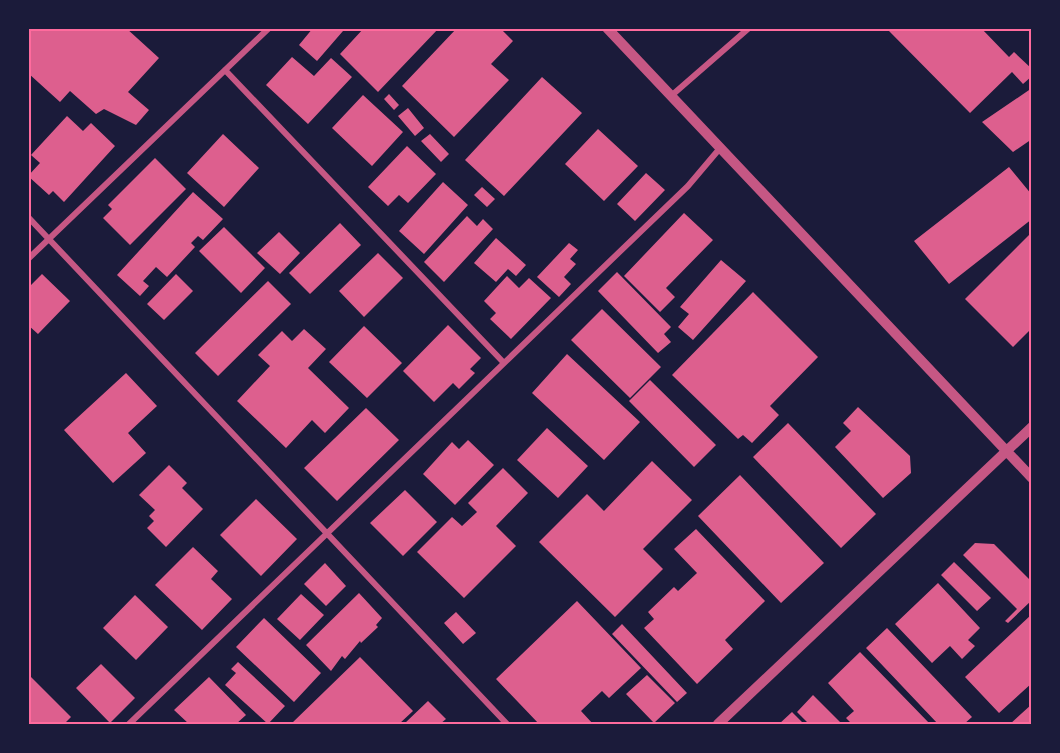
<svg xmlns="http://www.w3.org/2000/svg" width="1060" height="753" font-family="'Asap Condensed',sans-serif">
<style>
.building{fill:#dd5f8e}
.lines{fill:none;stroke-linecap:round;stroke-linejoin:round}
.minor{stroke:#c65784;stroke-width:6}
.tertiary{stroke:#c65784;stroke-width:10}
.neatline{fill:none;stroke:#ff6b9d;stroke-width:2}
</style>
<rect width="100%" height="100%" fill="#1b1b3a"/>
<path class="building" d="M28,28H126L159,58L128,92L149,110L136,125L104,109L96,114L70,91L60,102L28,73Z
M313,28H340L343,31L317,61L299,45Z
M364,28H439L378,92L340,54Z
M457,28H500L513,41L491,64L509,80L454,137L402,86Z
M891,28H981L1009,57L1014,52L1032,69V76L1023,84L1012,72L970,113L889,31Z
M292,57L314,76L331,58L352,77L308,124L266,85Z
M542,77L582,113L504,196L465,160Z
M1032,88V139L1013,152L982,122Z
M389,94L399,105L394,110L384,99Z
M363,95L403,132L372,166L332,128Z
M408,108L424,128L415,136L398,116Z
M67,116L83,131L91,123L115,146L64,202L53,191L49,195L28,176L40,163L31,155Z
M598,129L638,166L604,201L565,164Z
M223,134L259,168L224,207L187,173Z
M430,134L449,154L441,162L421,141Z
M407,146L436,174L408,203L399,195L388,206L368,187Z
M155,158L186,189L130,245L103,218L112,209L108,205Z
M1009,167L1032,195V219L949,284L914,241Z
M646,173L665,190L635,221L617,204Z
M443,182L468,205L424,254L399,231Z
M482,187L495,199L487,207L474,195Z
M193,192L223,219L203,240L198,236L191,243L195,247L167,277L156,267L143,281L149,286L140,296L117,275Z
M684,213L713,240L666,288L675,297L660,312L624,276Z
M467,216L477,226L483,219L493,229L444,282L424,262Z
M340,223L361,245L310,294L289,273Z
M224,227L265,268L241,293L199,251Z
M279,232L300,253L280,274L257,253Z
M1032,232V328L1013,347L965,299Z
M496,238L526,265L516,276L508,269L496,282L474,263Z
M569,243L578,250L570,259L576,264L564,277L571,284L559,297L537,277Z
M378,253L403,278L364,317L339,291Z
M721,260L746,281L693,340L678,327L689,314L680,307Z
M617,272L671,327L664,334L671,342L658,353L598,291Z
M42,274L70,301L38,334L28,325V288Z
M176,274L193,291L164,320L147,304Z
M507,276L519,288L529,278L551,298L511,339L490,319L496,313L484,301Z
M268,281L291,304L218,376L195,353Z
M753,292L818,357L770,406L779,415L752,443L743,435L738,439L672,375Z
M602,309L661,367L630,398L571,340Z
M448,325L481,358L470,369L475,373L459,389L453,383L434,402L403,371Z
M364,326L402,363L367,398L329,362Z
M304,329L326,349L308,368L349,408L325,433L312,420L286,448L237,401L270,366L258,355L282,331L292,341Z
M567,354L640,422L604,460L532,393Z
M126,373L157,406L128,433L146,453L113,483L64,430Z
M650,380L716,445L694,467L629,401Z
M858,407L910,456L911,473L883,498L835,447L851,431L843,423Z
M366,408L399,440L337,501L304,468Z
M788,423L876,514L841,548L753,457Z
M547,428L588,466L558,498L517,460Z
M468,440L494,465L455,505L423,474L452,442L459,449Z
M652,461L692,500L643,549L663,569L615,617L539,542L587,494L604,511Z
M169,465L187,483L182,488L203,509L166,547L147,528L154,521L149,516L155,510L139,495Z
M503,468L528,493L496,526L516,546L464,598L417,552L452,517L462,526L477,512L468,503Z
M740,475L824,563L781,603L698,516Z
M405,490L437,522L403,556L370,523Z
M256,499L297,539L261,576L220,535Z
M696,529L765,601L725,640L733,649L697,684L644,628L654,619L648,612L674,587L678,591L697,573L674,549Z
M975,543L994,544L1032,582V600L1008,623L1005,621L1017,609L963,555Z
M193,547L218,571L211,579L232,599L202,630L155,585Z
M954,562L991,598L977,611L941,575Z
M325,563L346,586L326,606L304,584Z
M938,583L980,628L968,640L975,646L962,659L950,646L932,663L895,624Z
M359,593L382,618L376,625L378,627L361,643L360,641L345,659L342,656L331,671L306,645Z
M301,594L324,615L300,640L277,619Z
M135,595L168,627L136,660L103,628Z
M577,601L641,668L609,698L602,691L581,711L593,724H539L496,679Z
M456,612L476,633L463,644L444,623Z
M1032,614V683L999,713L965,677Z
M264,618L321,673L294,702L236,647Z
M622,624L687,693L677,702L612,634Z
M887,628L972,717L964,724H938L866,648Z
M860,652L930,724H852L846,718L854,711L828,683Z
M360,657L413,711L399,724H291Z
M238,662L285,706L268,724L225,685L236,673L231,669Z
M101,664L135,698L110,723L76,688Z
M28,674L71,717L64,724H28Z
M647,675L675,703L654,723L626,694Z
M209,677L246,715L236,724H189L174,710Z
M813,695L842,724H809L797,712Z
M428,701L446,719L440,724H404Z
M1032,704V724H1010Z
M792,712L804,724H779Z"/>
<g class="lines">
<path class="minor" d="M225,70L504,363
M671,96L749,28
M28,217L507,724
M28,259L269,28
M129,724L688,186L721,147"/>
<path class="tertiary" d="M607,28L1032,478
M718,724L1032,427"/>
</g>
<rect width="1060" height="753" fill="none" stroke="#1b1b3a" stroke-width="60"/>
<rect x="30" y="30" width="1000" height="693" class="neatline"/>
</svg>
